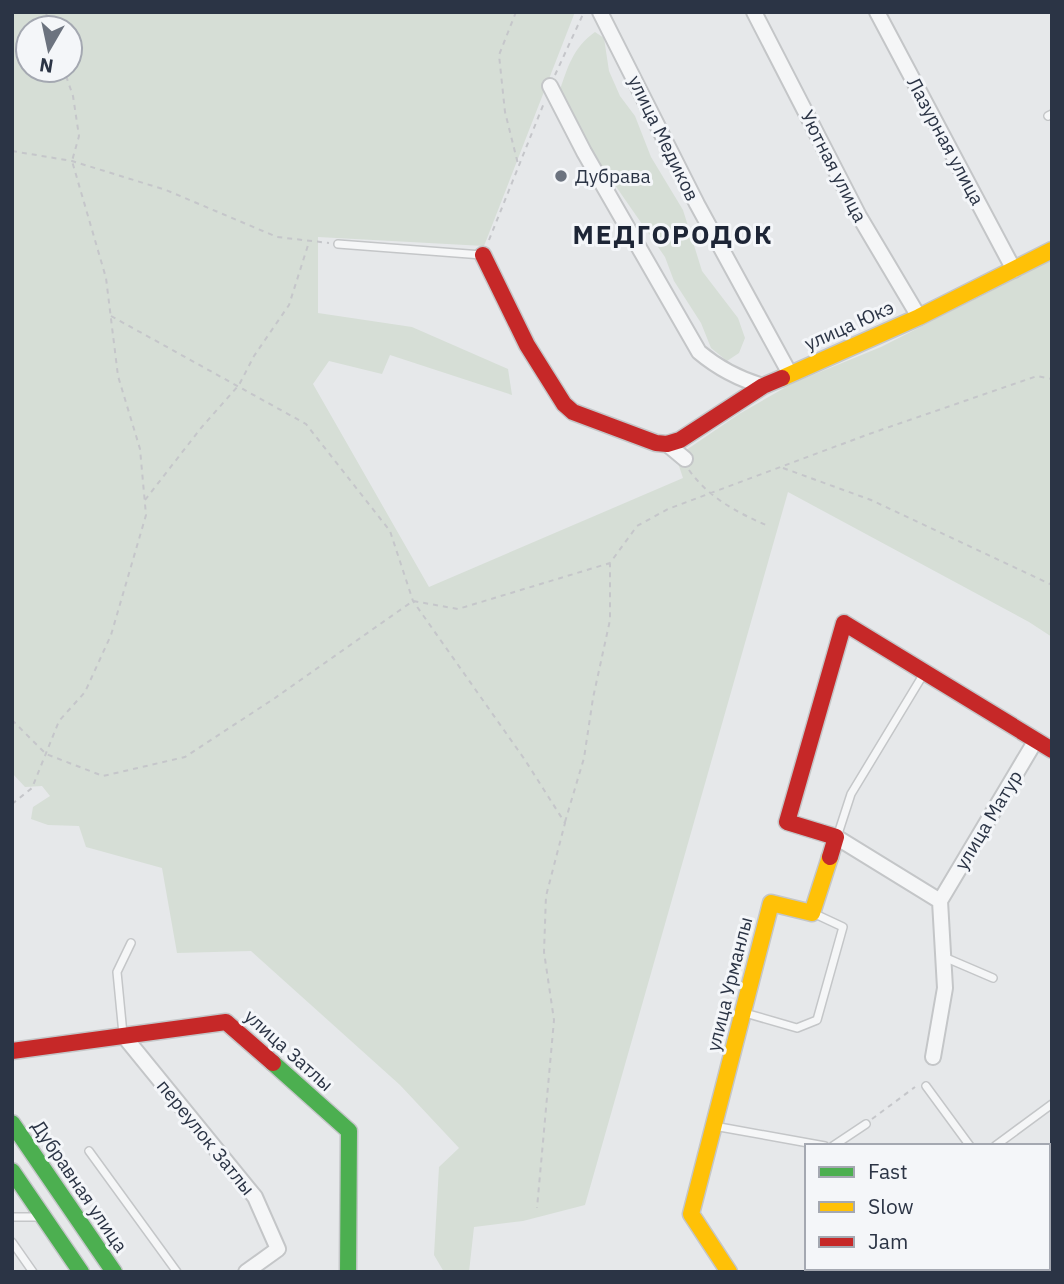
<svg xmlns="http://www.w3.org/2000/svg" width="1064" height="1284" font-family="'IBM Plex Sans',sans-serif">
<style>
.green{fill:#d6ded6;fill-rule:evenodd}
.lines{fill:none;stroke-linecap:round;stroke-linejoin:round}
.lane-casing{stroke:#c4c6c8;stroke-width:10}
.street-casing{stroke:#c4c6c8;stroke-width:18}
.fast-casing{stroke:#c4c6c8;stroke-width:19}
.slow-casing{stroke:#c4c6c8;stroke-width:19}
.jam-casing{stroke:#c4c6c8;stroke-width:19}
.path{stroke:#c5c6ca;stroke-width:2;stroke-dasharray:5 5;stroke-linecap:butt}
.lane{stroke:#f5f6f7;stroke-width:7}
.street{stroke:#f5f6f7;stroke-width:14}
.fast{stroke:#4caf50;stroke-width:16}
.slow{stroke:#ffc107;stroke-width:16}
.jam{stroke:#c62828;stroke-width:16}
.tram{stroke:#cecfd2;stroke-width:2}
.poi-dot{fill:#6c737f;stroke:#f4f6f9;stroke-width:2.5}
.labels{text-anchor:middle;stroke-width:6;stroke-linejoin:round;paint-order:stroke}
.street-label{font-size:19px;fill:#2b3445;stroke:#f4f6f9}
.poi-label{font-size:19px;fill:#2b3445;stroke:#f4f6f9;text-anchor:start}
.district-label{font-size:26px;font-weight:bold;letter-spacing:2px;fill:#1d2536;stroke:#f4f6f9}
</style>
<rect width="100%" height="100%" fill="#e6e8ea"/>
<path class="green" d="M12,12H575L484,246L318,237V313L412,327L508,369L512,395L390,355L382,374L329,361L313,384L429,587L683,478L676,457L739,414L793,383L881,347L1052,260V637L1029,622L788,492L585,1205L523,1221L474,1227L469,1272H444L434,1255L439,1167L459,1148L400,1085L251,951L177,953L162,868L86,847L79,826L48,825L31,819L33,807L50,796L42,786L25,787L12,773ZM28,28H70V70H28Z
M595,32L604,38L609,71L620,96L635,116L651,157L683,210L702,271L738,318L745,338L739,353L727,361L711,348L701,323L674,281L665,257L585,142L559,93C567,69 573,47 595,32Z"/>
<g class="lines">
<defs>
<path id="lane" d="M1048,116L1052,114
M338,244L482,255
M837,837L851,794L923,675
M944,957L993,978
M745,1013L797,1028L817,1020L843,927L813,913
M123,1034L117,972L131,943
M926,1086L970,1146
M714,1126L825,1146
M833,1146L866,1124
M995,1146L1052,1104
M89,1151L177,1272
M12,1217H40
M12,1242L33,1272
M816,1272L821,1268"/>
<path id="street" d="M600,12L697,204L790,374
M754,12L859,216L919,317
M877,12L1014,270
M550,86L584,152L699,352C718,368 739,379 763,386
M667,444L685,459
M836,837L940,901L945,988L933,1057
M940,901L1036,740
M123,1035L255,1197L278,1249L246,1272"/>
<path id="fast" d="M273,1063L349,1131L348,1272
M12,1123L114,1272
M12,1171L81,1272
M979,1272L984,1268"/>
<path id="slow" d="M782,378L919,317L1052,250
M1048,1223L1052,1221
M729,1272L691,1214L771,903L812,913L830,857"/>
<path id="jam" d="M483,255L527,345L564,404L573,412L656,443L667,444L680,440L763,386L782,378
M830,857L836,837L787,822L844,623L1052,750
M12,1051L226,1022L273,1063"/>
</defs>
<use href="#lane" class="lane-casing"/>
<use href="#street" class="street-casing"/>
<use href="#fast" class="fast-casing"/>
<use href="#slow" class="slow-casing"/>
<use href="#jam" class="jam-casing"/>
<path class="path" d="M46,12L49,28
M516,12L499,55L505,112L518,164
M555,75L584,12
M12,151L72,161L166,190L277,237L329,243
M489,240L544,103
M111,316L306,424L390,531L413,601L525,760L565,823L546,896L544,952L554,1020L537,1208
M783,468L871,500L1052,585
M689,470C708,497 736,512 766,525
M145,500L201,428L239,385L254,356L289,305L309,242
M12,720L46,754L103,776L185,757L275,698L413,601L458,609L610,563L637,526L668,509L869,434L1037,376L1052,379
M12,804L32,788L59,721L85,692L111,635L146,515L140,449L118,376L106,278L72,161L79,136L73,96L64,70
M565,822L584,758L593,698L610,620V564
M872,1119L915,1087
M1048,1195L1052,1193
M939,1272L944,1268"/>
<use href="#lane" class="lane"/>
<use href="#street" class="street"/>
<use href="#fast" class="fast"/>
<use href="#slow" class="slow"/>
<use href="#jam" class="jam"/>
<path class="tram" d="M1048,1262L1052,1260
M1021,1272L1026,1268"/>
</g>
<circle class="poi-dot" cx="561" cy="176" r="7"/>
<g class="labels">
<g class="street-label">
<text transform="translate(664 138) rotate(64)" y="7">улица Медиков</text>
<text transform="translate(946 141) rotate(62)" y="7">Лазурная улица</text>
<text transform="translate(834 166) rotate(63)" y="7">Уютная улица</text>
<text transform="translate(849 325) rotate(-24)" y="7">улица Юкэ</text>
<text transform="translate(988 820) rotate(-59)" y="7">улица Матур</text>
<text transform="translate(729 984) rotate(-76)" y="7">улица Урманлы</text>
<text transform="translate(289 1050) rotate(42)" y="7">улица Затлы</text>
<text transform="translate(206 1137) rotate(51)" y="7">переулок Затлы</text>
<text transform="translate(80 1186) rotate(56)" y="7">Дубравная улица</text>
</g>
<g class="poi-label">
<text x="575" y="183">Дубрава</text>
</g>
<g class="district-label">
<text x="673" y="244">МЕДГОРОДОК</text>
</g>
</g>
<rect width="1064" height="1284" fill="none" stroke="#2b3445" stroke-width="28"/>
<rect x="805" y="1144" width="245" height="126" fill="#f4f6f9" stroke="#a4a8b1" stroke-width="2"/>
<rect x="819" y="1167" width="35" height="10" fill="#4caf50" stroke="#a4a8b1" stroke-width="2"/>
<text x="868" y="1179" font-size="21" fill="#2b3445">Fast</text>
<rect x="819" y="1202" width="35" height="10" fill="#ffc107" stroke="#a4a8b1" stroke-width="2"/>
<text x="868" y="1214" font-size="21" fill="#2b3445">Slow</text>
<rect x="819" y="1237" width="35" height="10" fill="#c62828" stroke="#a4a8b1" stroke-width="2"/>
<text x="868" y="1249" font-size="21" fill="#2b3445">Jam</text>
<g transform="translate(49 49) rotate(189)"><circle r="33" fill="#f4f6f9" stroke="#a4a8b1" stroke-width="2"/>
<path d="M0-5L12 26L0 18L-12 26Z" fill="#6c737f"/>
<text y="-10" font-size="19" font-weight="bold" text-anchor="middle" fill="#2b3445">N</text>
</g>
</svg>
